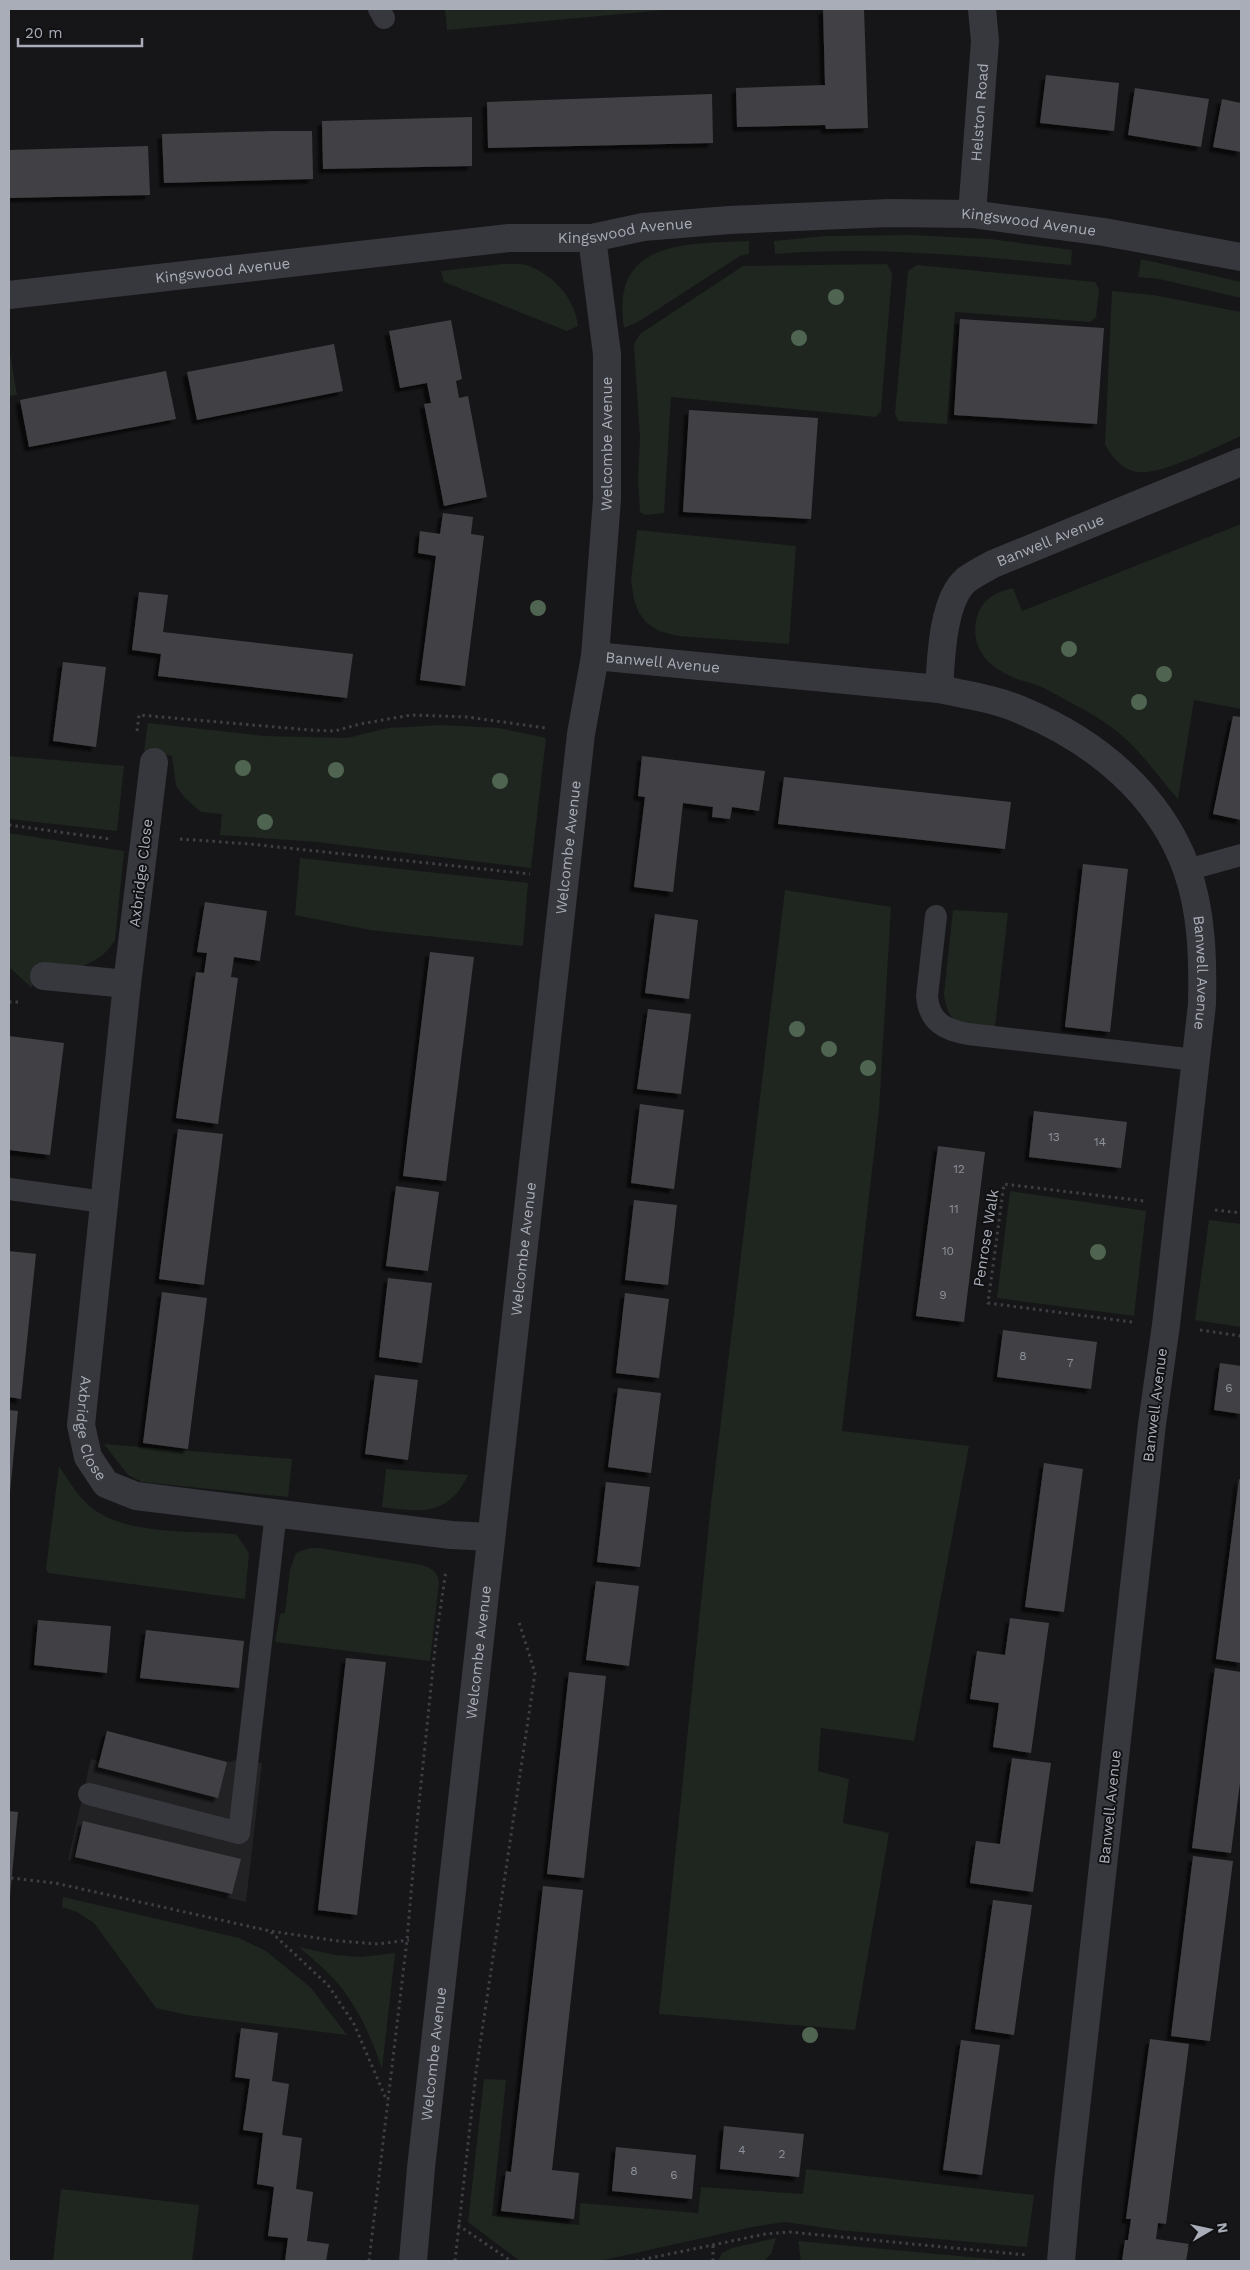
<svg xmlns="http://www.w3.org/2000/svg" width="1250" height="2270" font-family="'Work Sans',sans-serif">
<style>
.built{fill:#222225}
.green{fill:#1e261f}
.building{fill:#404145;filter:url(#shadow)}
.lines{fill:none;stroke-linecap:round;stroke-linejoin:round}
.path{stroke:#3d3f44;stroke-width:3;stroke-dasharray:2.5 4;stroke-linecap:butt}
.service{stroke:#37383d;stroke-width:22}
.minor{stroke:#37383d;stroke-width:28}
.tree{fill:#506452}
.labels{text-anchor:middle;stroke-width:4;stroke-linejoin:round;paint-order:stroke}
.number-label{font-size:12px;fill:#8e929b}
.street-label{font-size:15px;fill:#a8adb8;stroke:#111113}
</style>
<defs>
<filter id="shadow"><feDropShadow dx="-4.5" dy="4.5" stdDeviation="1" flood-color="#0009"/></filter>
</defs>
<rect width="100%" height="100%" fill="#161618"/>
<path class="built" d="M107,1731L227,1762L236,1760L262,1763L246,1902L68,1860L91,1759L99,1761Z"/>
<path class="green" d="M445,9H675L447,30Z
M911,235L990,239L1072,250L1071,265C973,256 873,246 775,254L774,241L826,236Z
M749,241V254L740,256L638,322L624,328C610,239 687,244 749,241Z
M1141,259L1241,282V298L1159,279L1138,277Z
M503,264C510,264 519,263 526,265C553,274 575,298 578,326L567,331L444,282L441,271Z
M887,264L892,274L881,411L876,417L671,397L664,513L645,515L640,512L638,479L640,439L634,344L640,334L743,266Z
M917,265L1095,282L1099,289L1096,317L1090,322L955,312L947,424L898,421L895,413L908,271Z
M1112,291L1153,295L1241,312V436C1218,446 1162,475 1139,472C1124,471 1111,457 1105,444Z
M9,348L17,395L9,396Z
M1241,524V709L1194,700L1178,799C1158,777 1142,752 1119,733C1097,715 1069,702 1044,688C1035,683 1024,682 1015,678C988,667 969,648 977,617C982,599 996,592 1013,588L1022,611Z
M637,530L796,546L789,644L678,636L659,631L647,623L639,613L634,600L631,581Z
M148,723L265,736L347,738L388,728L442,725L499,728L546,738L531,868L317,842L220,835L222,814L201,812L185,798L176,786L172,756L144,751Z
M9,756L124,766L117,831L9,819Z
M9,833L124,851L115,940C96,971 66,970 35,969L32,988L9,967Z
M300,858L528,883L523,946L370,930L295,915Z
M785,890L891,907L879,1110L842,1431L969,1446L914,1741L821,1728L818,1771L849,1779L843,1823L889,1833L855,2030L659,2014L711,1504Z
M953,910L1008,913L995,1027C965,1023 948,1030 944,994Z
M1010,1191L1146,1211L1134,1316L997,1298Z
M1209,1220L1241,1224V1327L1195,1320Z
M104,1444L292,1459L288,1497L142,1482L128,1475Z
M59,1466C69,1481 78,1497 92,1508C125,1535 195,1531 236,1534L249,1553L245,1599L48,1573L46,1569Z
M386,1469L468,1475C448,1517 421,1512 382,1507Z
M309,1548H319L422,1565C432,1569 437,1571 439,1582L430,1661L275,1642L280,1614L285,1613L290,1570L296,1553Z
M63,1897L239,1938L266,1951L311,1988L347,2035L187,2015L156,2008L94,1923L77,1912L62,1907Z
M299,1947L335,1955L361,1957L395,1953L382,2069C371,2036 357,2004 333,1978C323,1967 310,1957 299,1947Z
M484,2079L506,2080L492,2216L579,2225L580,2203L698,2213L701,2187L803,2194L806,2169L1034,2195L1027,2247L839,2230L785,2222L752,2227L599,2261H520L468,2222Z
M61,2189L199,2205L192,2261H53Z
M776,2238L771,2254L764,2261H718L722,2253L732,2248Z
M798,2241L1012,2261H801Z"/>
<path class="building" d="M823,9H864L868,128L826,129L825,125L737,127L736,88L825,85Z
M1046,75L1119,83L1114,131L1040,123Z
M1135,88L1209,99L1201,147L1128,135Z
M712,94L713,143L488,148L487,102Z
M1222,99L1241,103V152L1213,147Z
M472,117V166L323,169L322,121Z
M275,131H312L313,179L164,183L162,134Z
M148,146L150,195L9,198V150Z
M960,319L1104,328L1097,424L954,415Z
M451,320L462,379L456,381L459,398L468,396L487,497L444,506L424,404L431,403L427,383L400,388L389,331Z
M334,344L343,391L197,420L187,372Z
M166,371L176,419L29,447L20,400Z
M689,410L818,418L811,519L683,512Z
M443,513L473,517L471,534L484,536L465,686L420,680L436,556L418,553L420,531L440,534Z
M139,592L168,595L163,632L353,654L347,698L158,676L161,654L132,650Z
M63,662L106,667L96,747L53,741Z
M1233,716L1241,717V820L1213,814Z
M642,756L765,771L759,811L732,807L730,819L712,817L713,807L683,803L673,892L634,887L645,797L638,796Z
M784,777L1011,802L1005,849L778,824Z
M1083,864L1128,869L1110,1032L1065,1027Z
M205,902L267,911L260,961L234,957L231,977L238,978L218,1124L176,1118L196,972L204,973L207,953L197,952Z
M655,914L698,920L689,999L645,993Z
M430,952L474,957L446,1181L403,1176Z
M648,1009L691,1014L681,1094L637,1089Z
M9,1036L64,1043L50,1155L9,1150Z
M640,1104L684,1110L674,1189L631,1183Z
M1034,1111L1127,1122L1121,1168L1029,1157Z
M178,1129L223,1134L204,1285L159,1279Z
M938,1146L985,1152L964,1322L916,1316Z
M396,1186L439,1192L428,1271L386,1266Z
M634,1200L677,1205L668,1285L625,1280Z
M9,1251L36,1254L21,1399L9,1397Z
M388,1278L432,1283L422,1363L379,1357Z
M162,1292L207,1298L188,1449L143,1443Z
M625,1293L669,1299L659,1378L616,1373Z
M1003,1330L1097,1342L1091,1389L997,1377Z
M1220,1363L1241,1366V1414L1214,1410Z
M375,1375L418,1380L408,1460L365,1454Z
M618,1388L661,1393L651,1473L608,1467Z
M9,1410L18,1411L10,1492L9,1491Z
M1044,1463L1083,1469L1064,1612L1025,1607Z
M1239,1479L1241,1480V1663L1216,1659Z
M606,1482L650,1487L640,1567L597,1562Z
M596,1581L639,1586L629,1666L586,1660Z
M1010,1618L1049,1623L1031,1753L993,1747L999,1703L970,1699L977,1651L1005,1655Z
M38,1620L111,1626L107,1673L34,1665Z
M146,1630L244,1641L239,1688L140,1678Z
M346,1658L386,1662L357,1915L318,1910Z
M1215,1668L1241,1672V1775L1231,1853L1192,1848Z
M569,1672L606,1676L584,1878L547,1874Z
M107,1731L227,1762L218,1798L98,1767Z
M1012,1758L1051,1763L1033,1892L970,1883L976,1841L1000,1844Z
M9,1811L18,1812L10,1896H9Z
M83,1821L241,1859L232,1894L75,1857Z
M1193,1856L1233,1861L1210,2041L1171,2036Z
M543,1886L583,1890L552,2170L579,2173L574,2219L501,2211L506,2171L511,2172Z
M993,1900L1032,1905L1014,2035L975,2029Z
M241,2028L278,2033L272,2081L289,2084L282,2135L302,2138L296,2189L313,2192L307,2241L329,2244L326,2261H285L288,2238L268,2236L274,2187L257,2184L263,2133L243,2130L250,2079L235,2077Z
M1150,2039L1189,2044L1166,2224L1158,2223L1156,2239L1189,2244L1186,2261H1122L1125,2240H1128L1131,2219H1126Z
M961,2040L1000,2045L982,2175L943,2170Z
M724,2126L804,2134L799,2177L720,2169Z
M616,2147L696,2155L692,2199L612,2191Z"/>
<g class="lines">
<path class="path" d="M137,731L139,715L310,730L335,731L360,724L411,715L467,717L546,728
M9,825L110,839
M180,839L250,844L530,874
M9,1002H20
M1215,1210L1241,1213
M1132,1322L988,1303L1004,1184L1144,1201
M1200,1330L1241,1336
M11,1878L55,1883L270,1931L338,1941L378,1944L409,1940
M271,1932L328,1985L354,2024L387,2101
M458,2225L511,2261
M369,2261L407,1940L418,1813L436,1639L446,1570
M455,2261L476,2072L535,1673L519,1622
M636,2261L765,2234L790,2232L1026,2255
M713,2261V2244"/>
<path class="service" d="M379,9L384,18
M1187,870L1241,855
M936,916L927,996C929,1022 945,1030 968,1034L1196,1060
M9,1189L104,1202
M89,1794L239,1833L276,1512"/>
<g class="minor">
<path id="s1" d="M972,214L985,41L982,9"/>
<path id="s2" d="M9,295L509,238H592L643,227L729,220L889,213L972,214L1104,232L1241,257"/>
<path id="s3" d="M595,656L939,689C967,695 997,699 1023,711C1095,741 1160,794 1187,870C1202,912 1203,960 1202,1004L1166,1325L1152,1424L1068,2181L1061,2261"/>
<path id="s4" d="M939,689C941,660 942,601 966,580C974,574 984,569 993,564L1241,462"/>
<path id="s5" d="M154,762L127,984L81,1425L88,1457L106,1484L136,1496L451,1535L491,1537"/>
<path d="M44,976L127,984"/>
<path id="s6" d="M413,2261L421,2168L581,734L595,656L607,499V354L592,238"/>
</g>
</g>
<g class="tree">
<circle cx="836" cy="297" r="8"/>
<circle cx="799" cy="338" r="8"/>
<circle cx="538" cy="608" r="8"/>
<circle cx="1069" cy="649" r="8"/>
<circle cx="1164" cy="674" r="8"/>
<circle cx="1139" cy="702" r="8"/>
<circle cx="243" cy="768" r="8"/>
<circle cx="336" cy="770" r="8"/>
<circle cx="500" cy="781" r="8"/>
<circle cx="265" cy="822" r="8"/>
<circle cx="797" cy="1029" r="8"/>
<circle cx="829" cy="1049" r="8"/>
<circle cx="868" cy="1068" r="8"/>
<circle cx="1098" cy="1252" r="8"/>
<circle cx="810" cy="2035" r="8"/>
</g>
<g class="labels">
<g class="number-label">
<text x="1054" y="1141">13</text>
<text x="1100" y="1146">14</text>
<text x="959" y="1173">12</text>
<text x="954" y="1213">11</text>
<text x="948" y="1255">10</text>
<text x="943" y="1299">9</text>
<text x="1023" y="1360">8</text>
<text x="1070" y="1367">7</text>
<text x="1229" y="1392">6</text>
<text x="742" y="2154">4</text>
<text x="782" y="2158">2</text>
<text x="634" y="2175">8</text>
<text x="674" y="2179">6</text>
</g>
<g class="street-label">
<text dy="5" stroke="none"><textPath href="#s1" startOffset="102">Helston Road</textPath></text>
<text dy="5" stroke="none"><textPath href="#s2" startOffset="1025">Kingswood Avenue</textPath></text>
<text dy="5" stroke="none"><textPath href="#s2" startOffset="620">Kingswood Avenue</textPath></text>
<text dy="5" stroke="none"><textPath href="#s2" startOffset="215">Kingswood Avenue</textPath></text>
<text dy="5" stroke="none"><textPath href="#s6" startOffset="1828">Welcombe Avenue</textPath></text>
<text dy="5" stroke="none"><textPath href="#s4" startOffset="208">Banwell Avenue</textPath></text>
<text dy="5" stroke="none"><textPath href="#s3" startOffset="68">Banwell Avenue</textPath></text>
<text dy="5" stroke="none"><textPath href="#s6" startOffset="1422">Welcombe Avenue</textPath></text>
<text transform="translate(141 873) rotate(-83)" y="5">Axbridge Close</text>
<text dy="5" stroke="none"><textPath href="#s3" startOffset="772">Banwell Avenue</textPath></text>
<text transform="translate(986 1238) rotate(-81)" y="5">Penrose Walk</text>
<text dy="5" stroke="none"><textPath href="#s6" startOffset="1018">Welcombe Avenue</textPath></text>
<text transform="translate(1155 1405) rotate(-83)" y="5">Banwell Avenue</text>
<text dy="5" stroke="none"><textPath href="#s5" startOffset="672">Axbridge Close</textPath></text>
<text dy="5" stroke="none"><textPath href="#s6" startOffset="612">Welcombe Avenue</textPath></text>
<text transform="translate(1110 1807) rotate(-84)" y="5">Banwell Avenue</text>
<text dy="5" stroke="none"><textPath href="#s6" startOffset="208">Welcombe Avenue</textPath></text>
</g>
</g>
<rect width="1250" height="2270" fill="none" stroke="#a8adb8" stroke-width="20"/>
<g transform="translate(1210 2230) rotate(81)" stroke="#111113" stroke-width="4" paint-order="stroke">
<path d="M0-4L9 19L0 12L-9 19Z" fill="#a8adb8"/>
<text y="-8" font-size="14" font-weight="bold" text-anchor="middle" fill="#a8adb8">N</text>
</g>
<path d="M18 38v8h124v-8" fill="none" stroke="#a8adb8" stroke-width="2.5"/>
<text x="25" y="38" font-size="15" fill="#a8adb8" stroke="#111113" stroke-width="4" paint-order="stroke">20 m</text>
</svg>
